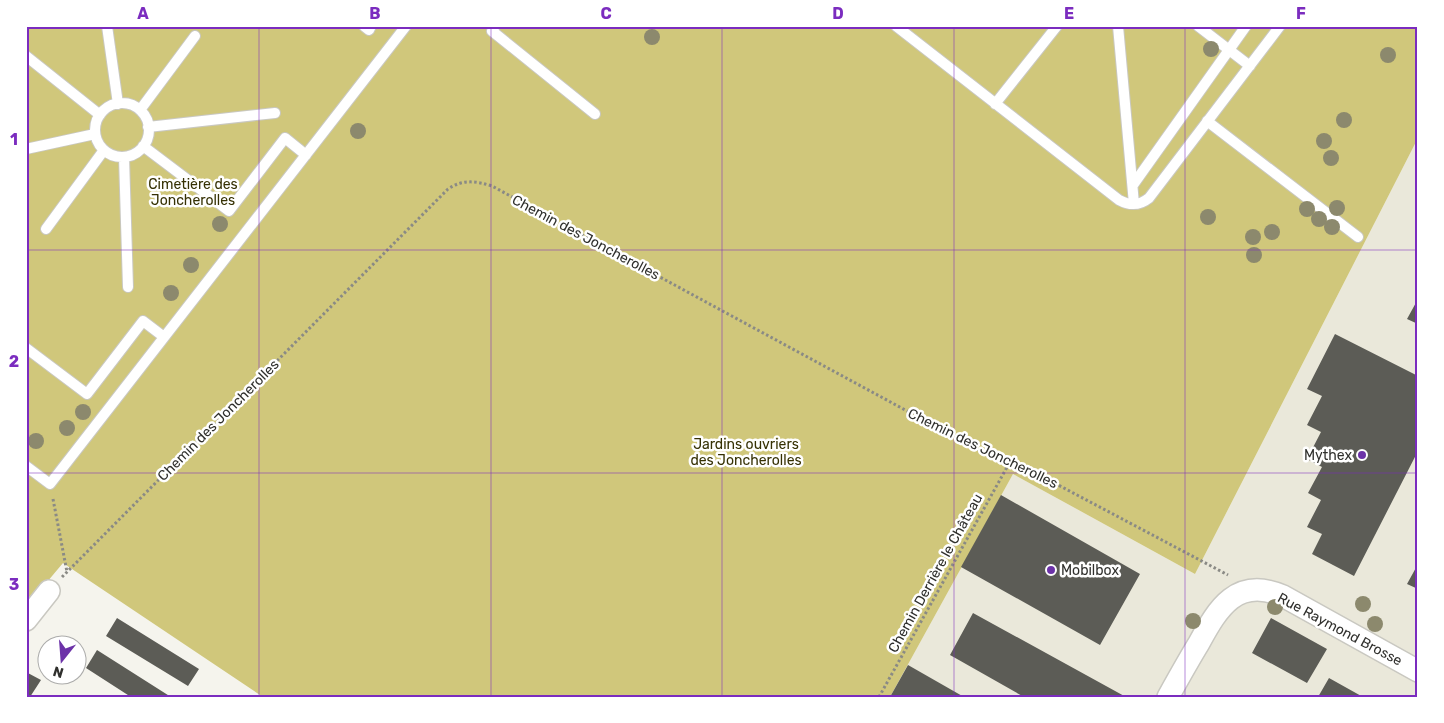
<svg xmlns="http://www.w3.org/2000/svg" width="1444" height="723" font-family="Rubik,sans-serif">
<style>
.built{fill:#eae8da}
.green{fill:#d0c77b}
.building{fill:#5c5c56}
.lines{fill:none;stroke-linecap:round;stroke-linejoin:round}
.service-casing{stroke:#c9c8c1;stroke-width:12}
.minor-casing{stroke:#c9c8c1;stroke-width:24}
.path{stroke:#8a8a85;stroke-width:3;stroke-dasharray:2.5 2.5;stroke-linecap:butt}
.service{stroke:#fff;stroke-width:10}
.minor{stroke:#fff;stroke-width:21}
.tree{fill:#8c896d}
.grid{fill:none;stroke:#7b2cbf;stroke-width:1;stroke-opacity:0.55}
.poi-dot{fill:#6c32a8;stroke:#fff;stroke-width:2}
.labels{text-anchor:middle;stroke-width:5;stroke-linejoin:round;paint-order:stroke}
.park-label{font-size:14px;fill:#363104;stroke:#fff}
.street-label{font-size:14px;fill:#30302d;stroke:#fff}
.poi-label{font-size:14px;fill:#30302d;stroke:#fff;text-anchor:end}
.neatline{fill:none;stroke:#7b2cbf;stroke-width:2}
.grid-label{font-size:16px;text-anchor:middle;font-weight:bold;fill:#7b2cbf}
</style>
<rect width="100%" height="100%" fill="#f5f4ed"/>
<path class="built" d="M1418,138V697H890L1013,474L1195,574Z"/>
<path class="green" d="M26,26H1418V138L1195,574L1013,474L890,697H263L63,563L26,607Z"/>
<path class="building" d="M1418,299V324L1407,319Z
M1335,334L1418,376V451L1354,576L1312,554L1322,534L1307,527L1321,500L1308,493L1322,467L1307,459L1321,432L1307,425L1322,396L1307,389Z
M1001,495L1140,574L1100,645L961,567Z
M1418,564V589L1407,584Z
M973,613L1126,697H1024L950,655Z
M117,618L199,669L188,686L106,636Z
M1271,618L1327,649L1307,683L1252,653Z
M97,650L171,697H131L86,668Z
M908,665L964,697H890Z
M26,672L41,680L30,697H26Z
M1329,678L1363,697H1318Z"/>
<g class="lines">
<defs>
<path id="service" d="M107,26L118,104
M364,26L369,30L371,26
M495,26L492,31L595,114
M896,26L1119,200C1130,206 1139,206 1149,198L1280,26
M1118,26L1134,204
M1198,26L1250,66
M26,56L100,115
M95 130a27 27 0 1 1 54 0a27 27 0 1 1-54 0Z
M995,104L1057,26
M140,110L195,36
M1207,121L1358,237
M148,127L275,113
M143,146L229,211L285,138L306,155
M26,149L95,134
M124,157L128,287
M1133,185L1246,26
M46,229L104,150
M26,348L87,394L143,321L164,337
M26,466L50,484L406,26"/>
<path id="minor" d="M26,620L49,591
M1168,697C1178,679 1188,661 1199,643C1218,608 1237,576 1283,596L1418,671"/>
</defs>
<use href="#service" class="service-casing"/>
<use href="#minor" class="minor-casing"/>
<path class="path" d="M53,499L67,572
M62,577L448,189C463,179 476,181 492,186L979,450L1011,460L1228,575
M879,697L1011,460"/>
<use href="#service" class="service"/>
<use href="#minor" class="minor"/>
</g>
<g class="tree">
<circle cx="652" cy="37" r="8"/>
<circle cx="1211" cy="49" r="8"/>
<circle cx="1388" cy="55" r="8"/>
<circle cx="1344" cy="120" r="8"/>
<circle cx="358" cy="131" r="8"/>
<circle cx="1324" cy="141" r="8"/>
<circle cx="1331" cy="158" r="8"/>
<circle cx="1337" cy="208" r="8"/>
<circle cx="1307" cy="209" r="8"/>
<circle cx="1208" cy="217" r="8"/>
<circle cx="1319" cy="219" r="8"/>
<circle cx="220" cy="224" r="8"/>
<circle cx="1332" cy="227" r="8"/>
<circle cx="1272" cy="232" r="8"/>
<circle cx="1253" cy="237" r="8"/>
<circle cx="1254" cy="255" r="8"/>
<circle cx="191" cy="265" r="8"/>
<circle cx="171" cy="293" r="8"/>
<circle cx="83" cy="412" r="8"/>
<circle cx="67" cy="428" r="8"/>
<circle cx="36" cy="441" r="8"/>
<circle cx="1363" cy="604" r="8"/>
<circle cx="1275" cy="607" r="8"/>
<circle cx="1193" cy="621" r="8"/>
<circle cx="1375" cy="624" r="8"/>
</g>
<path class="grid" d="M259,26V697M491,26V697M722,26V697M954,26V697M1185,26V697M26,250H1418M26,473H1418"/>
<g class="poi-dot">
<circle cx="1362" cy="455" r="5"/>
<circle cx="1051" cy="570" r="5"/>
</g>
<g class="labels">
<g class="park-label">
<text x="193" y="189">Cimetière des<tspan x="193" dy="16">Joncherolles</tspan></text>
<text x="746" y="449">Jardins ouvriers<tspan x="746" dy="16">des Joncherolles</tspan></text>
</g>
<g class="street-label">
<text transform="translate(586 237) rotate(28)" y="5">Chemin des Joncherolles</text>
<text transform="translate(218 420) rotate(-45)" y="5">Chemin des Joncherolles</text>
<text transform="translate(983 448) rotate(26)" y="5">Chemin des Joncherolles</text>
<text transform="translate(935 573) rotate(-61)" y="5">Chemin Derrière le Château</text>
<text transform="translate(1340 629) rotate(28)" y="5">Rue Raymond Brosse</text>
</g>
<g class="poi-label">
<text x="1352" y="460">Mythex</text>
<text x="1061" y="575" text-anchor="start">Mobilbox</text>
</g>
</g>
<rect width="1444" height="723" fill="none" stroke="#ffffff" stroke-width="55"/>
<g transform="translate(62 660) rotate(197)"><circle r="24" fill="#ffffff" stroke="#acacab"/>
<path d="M0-4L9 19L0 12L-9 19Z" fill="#6c32a8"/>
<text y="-8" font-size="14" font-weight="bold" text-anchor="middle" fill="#30302d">N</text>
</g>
<rect x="28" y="28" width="1388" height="668" class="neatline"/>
<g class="grid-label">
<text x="143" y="19">A</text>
<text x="375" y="19">B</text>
<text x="606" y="19">C</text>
<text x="838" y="19">D</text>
<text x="1069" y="19">E</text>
<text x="1301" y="19">F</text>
<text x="14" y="145">1</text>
<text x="14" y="367">2</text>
<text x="14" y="590">3</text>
</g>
</svg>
